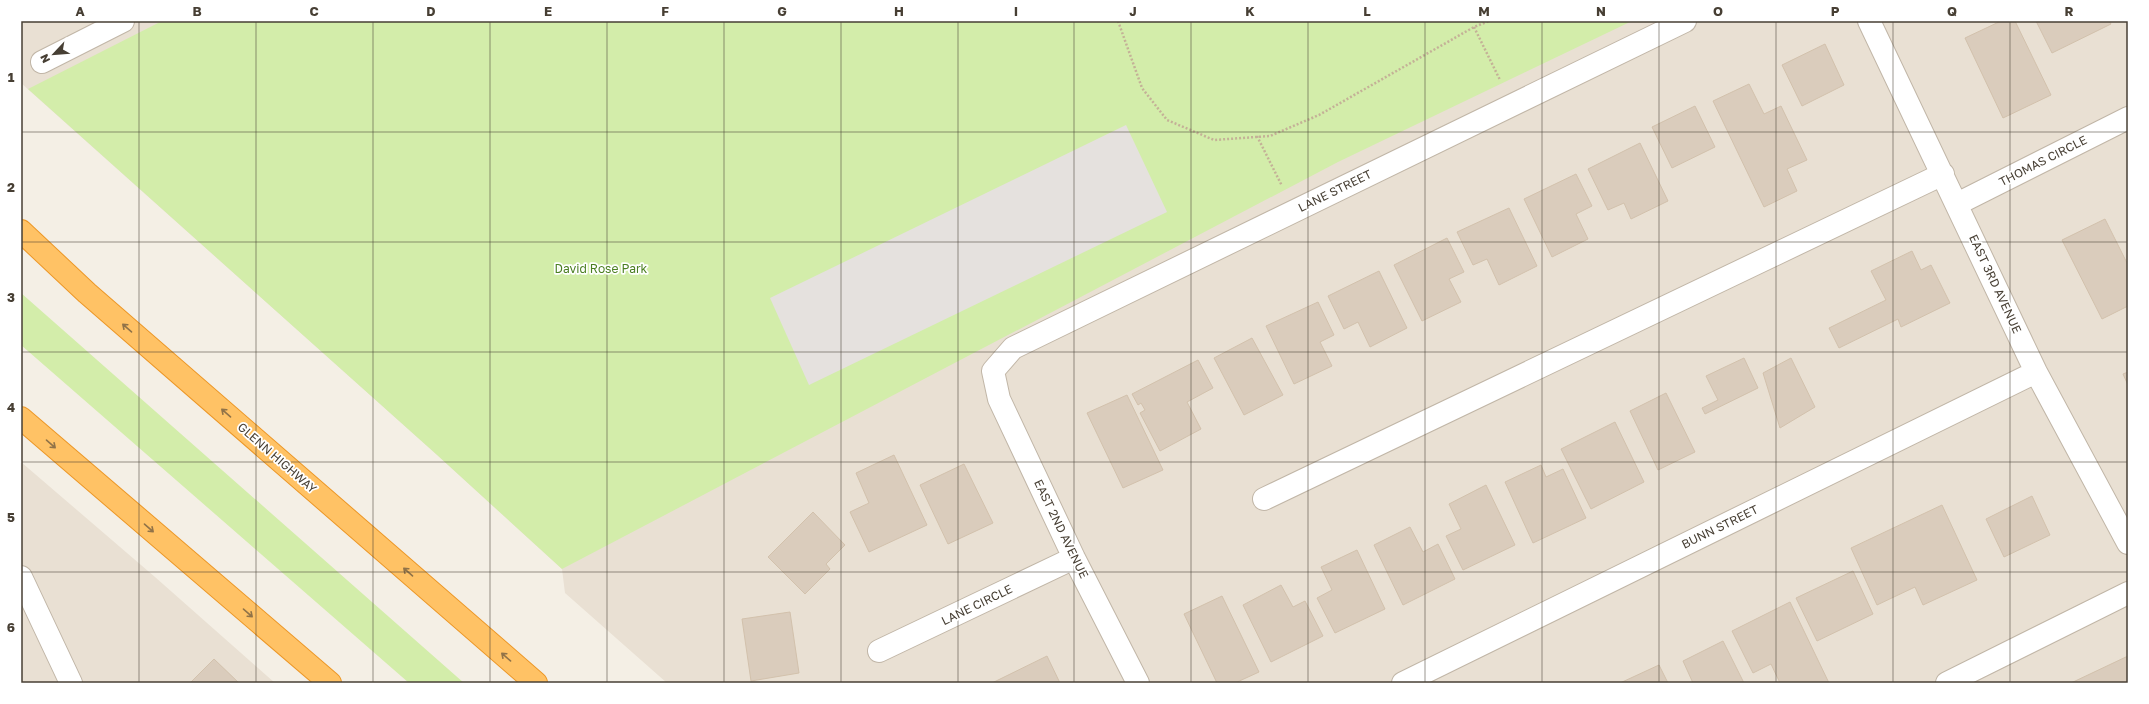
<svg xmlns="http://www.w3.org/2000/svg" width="2149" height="704" font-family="'Golos Text',sans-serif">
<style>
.residential{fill:#e9e0d3}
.green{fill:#d3edaa}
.parking{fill:#e5e1de}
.building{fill:#daccbc;stroke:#d2c1ac}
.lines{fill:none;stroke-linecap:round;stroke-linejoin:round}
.minor-casing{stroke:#c1b6a7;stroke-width:24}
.highway-casing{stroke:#ec9727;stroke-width:24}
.path{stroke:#c4b197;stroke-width:2.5;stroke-dasharray:2 2;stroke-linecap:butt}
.minor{stroke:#fff;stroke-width:22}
.highway{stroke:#ffc265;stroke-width:22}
.oneway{stroke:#917348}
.grid{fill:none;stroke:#473f34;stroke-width:1;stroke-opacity:0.55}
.labels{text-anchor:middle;stroke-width:3.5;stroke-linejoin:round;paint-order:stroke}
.street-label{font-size:12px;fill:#473f34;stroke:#fff}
.park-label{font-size:12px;fill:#4b7f22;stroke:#fff}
.neatline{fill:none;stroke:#473f34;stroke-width:1.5}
.grid-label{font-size:13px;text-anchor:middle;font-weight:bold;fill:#473f34}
</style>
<rect width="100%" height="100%" fill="#f4efe5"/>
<path class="residential" d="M21,21H2128V683H667L565,593L562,569L436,454L21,83Z
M21,462L155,577L275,683H21Z"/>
<path class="green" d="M162,21H1632L1338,162L562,569L436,454L28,89Z
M21,293L464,683H409L21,345Z"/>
<path class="parking" d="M1126,125L1167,212L809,385L770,298Z"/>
<path class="building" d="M2001,21H2015L2051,95L2003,118L1965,38Z
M2036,21H2109L2111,24L2052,53Z
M1825,44L1844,85L1802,106L1782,65Z
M1749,84L1764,114L1781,106L1807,160L1787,169L1797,191L1764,207L1713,101Z
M1695,106L1715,147L1672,168L1652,127Z
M1640,143L1668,201L1631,219L1624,203L1608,210L1588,169Z
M1576,174L1592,206L1576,214L1588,239L1552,257L1524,199Z
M1509,208L1537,266L1499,285L1487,259L1473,265L1457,232Z
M2105,219L2128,265V306L2102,319L2062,240Z
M1447,238L1464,272L1449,279L1461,302L1422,321L1394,265Z
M1912,251L1921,270L1931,265L1950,303L1901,327L1898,319L1839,348L1829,328L1886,300L1871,271Z
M1379,271L1407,328L1370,347L1358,322L1344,329L1328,296Z
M1318,302L1334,335L1320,342L1332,366L1294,384L1266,326Z
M1252,338L1283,395L1244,415L1214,358Z
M1744,358L1758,388L1705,414L1702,408L1718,400L1706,376Z
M1791,358L1815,407L1780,428L1763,373Z
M1198,360L1213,388L1187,402L1201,429L1160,451L1140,413L1145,410L1141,403L1138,405L1132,394Z
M2128,372V385L2123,374Z
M1666,393L1695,452L1658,470L1630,411Z
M1127,395L1163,470L1123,488L1087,413Z
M1615,422L1644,482L1591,509L1561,449Z
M894,455L927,525L869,552L850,512L869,503L856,473Z
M964,464L993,523L948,544L920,485Z
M1541,465L1546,477L1563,469L1586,518L1533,543L1505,482Z
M1486,485L1515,545L1463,570L1446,536L1461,529L1449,504Z
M2032,496L2050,535L2004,557L1986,519Z
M1942,505L1977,580L1923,605L1915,587L1877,605L1851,548Z
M813,512L845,545L826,564L830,569L805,594L768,557Z
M1410,527L1423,552L1438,544L1455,579L1403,605L1374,545Z
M1357,550L1385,609L1335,633L1317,598L1332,590L1321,567Z
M1853,571L1873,614L1817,641L1796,598Z
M1281,585L1293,607L1305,601L1323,636L1271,662L1243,605Z
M1222,596L1259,672L1235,683H1217L1184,614Z
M1790,602L1829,683H1780L1771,664L1753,673L1732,631Z
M790,612L799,673L751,681L742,619Z
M1723,641L1744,683H1693L1683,661Z
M1047,656L1060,683H992Z
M2128,656V683H2071Z
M214,659L239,683H190Z
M1659,665L1668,683H1620Z"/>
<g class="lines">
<defs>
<path id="minor" d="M1869,21L2036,372L2128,543
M42,62L123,21
M1957,204L2128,118
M1264,499L1943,174
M21,577L71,683
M879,651L1074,558
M1138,683L1074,558L999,399L993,371L1013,348L1685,21
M1403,683L2036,372
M1947,683L2128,593"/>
<path id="highway" d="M21,231L87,293L536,683
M21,418L330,683"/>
</defs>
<use href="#minor" class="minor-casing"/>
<use href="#highway" class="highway-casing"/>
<path class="path" d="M1118,21L1142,88L1167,120L1214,140L1270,136L1319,115L1474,27L1489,21
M1474,27L1500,80
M1257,136L1282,186"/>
<use href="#minor" class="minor"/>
<use href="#highway" class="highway"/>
</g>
<defs><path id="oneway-shaft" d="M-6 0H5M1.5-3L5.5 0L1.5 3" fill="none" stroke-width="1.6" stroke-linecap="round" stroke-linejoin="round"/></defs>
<g class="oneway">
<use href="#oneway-shaft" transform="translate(127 328) rotate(-139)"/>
<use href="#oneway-shaft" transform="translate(226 413) rotate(-139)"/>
<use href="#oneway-shaft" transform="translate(51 444) rotate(41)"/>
<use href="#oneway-shaft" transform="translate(149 528) rotate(41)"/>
<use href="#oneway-shaft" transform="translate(408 572) rotate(-139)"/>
<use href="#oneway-shaft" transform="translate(248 613) rotate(41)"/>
<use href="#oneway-shaft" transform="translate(506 657) rotate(-139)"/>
</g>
<path class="grid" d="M139,21V683M256,21V683M373,21V683M490,21V683M607,21V683M724,21V683M841,21V683M958,21V683M1074,21V683M1191,21V683M1308,21V683M1425,21V683M1542,21V683M1659,21V683M1776,21V683M1893,21V683M2010,21V683M21,132H2128M21,242H2128M21,352H2128M21,462H2128M21,572H2128"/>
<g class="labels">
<g class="street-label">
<text transform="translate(2043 161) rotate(-27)" y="4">THOMAS CIRCLE</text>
<text transform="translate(1335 191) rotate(-26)" y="4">LANE STREET</text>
<text transform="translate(1995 284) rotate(65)" y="4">EAST 3RD AVENUE</text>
<text transform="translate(277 458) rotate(41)" y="4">GLENN HIGHWAY</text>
<text transform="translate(1720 527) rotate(-26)" y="4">BUNN STREET</text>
<text transform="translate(1061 529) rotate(64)" y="4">EAST 2ND AVENUE</text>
<text transform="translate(977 605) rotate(-26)" y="4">LANE CIRCLE</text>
</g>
<g class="park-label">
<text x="601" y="273">David Rose Park</text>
</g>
</g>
<rect width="2149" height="704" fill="none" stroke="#ffffff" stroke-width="44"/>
<g transform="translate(54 54) rotate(244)" stroke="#ffffff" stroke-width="3" paint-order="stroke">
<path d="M0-3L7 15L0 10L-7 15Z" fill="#473f34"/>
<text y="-6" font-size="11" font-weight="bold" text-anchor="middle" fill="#473f34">N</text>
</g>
<rect x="22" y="22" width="2105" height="660" class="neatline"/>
<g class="grid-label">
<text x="80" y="16">A</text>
<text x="197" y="16">B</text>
<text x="314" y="16">C</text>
<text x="431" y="16">D</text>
<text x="548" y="16">E</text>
<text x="665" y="16">F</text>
<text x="782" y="16">G</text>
<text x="899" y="16">H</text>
<text x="1016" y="16">I</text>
<text x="1133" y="16">J</text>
<text x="1250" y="16">K</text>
<text x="1367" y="16">L</text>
<text x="1484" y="16">M</text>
<text x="1601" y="16">N</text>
<text x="1718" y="16">O</text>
<text x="1835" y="16">P</text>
<text x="1952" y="16">Q</text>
<text x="2069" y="16">R</text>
<text x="11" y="82">1</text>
<text x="11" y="192">2</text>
<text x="11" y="302">3</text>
<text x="11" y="412">4</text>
<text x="11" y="522">5</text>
<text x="11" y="632">6</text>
</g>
</svg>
